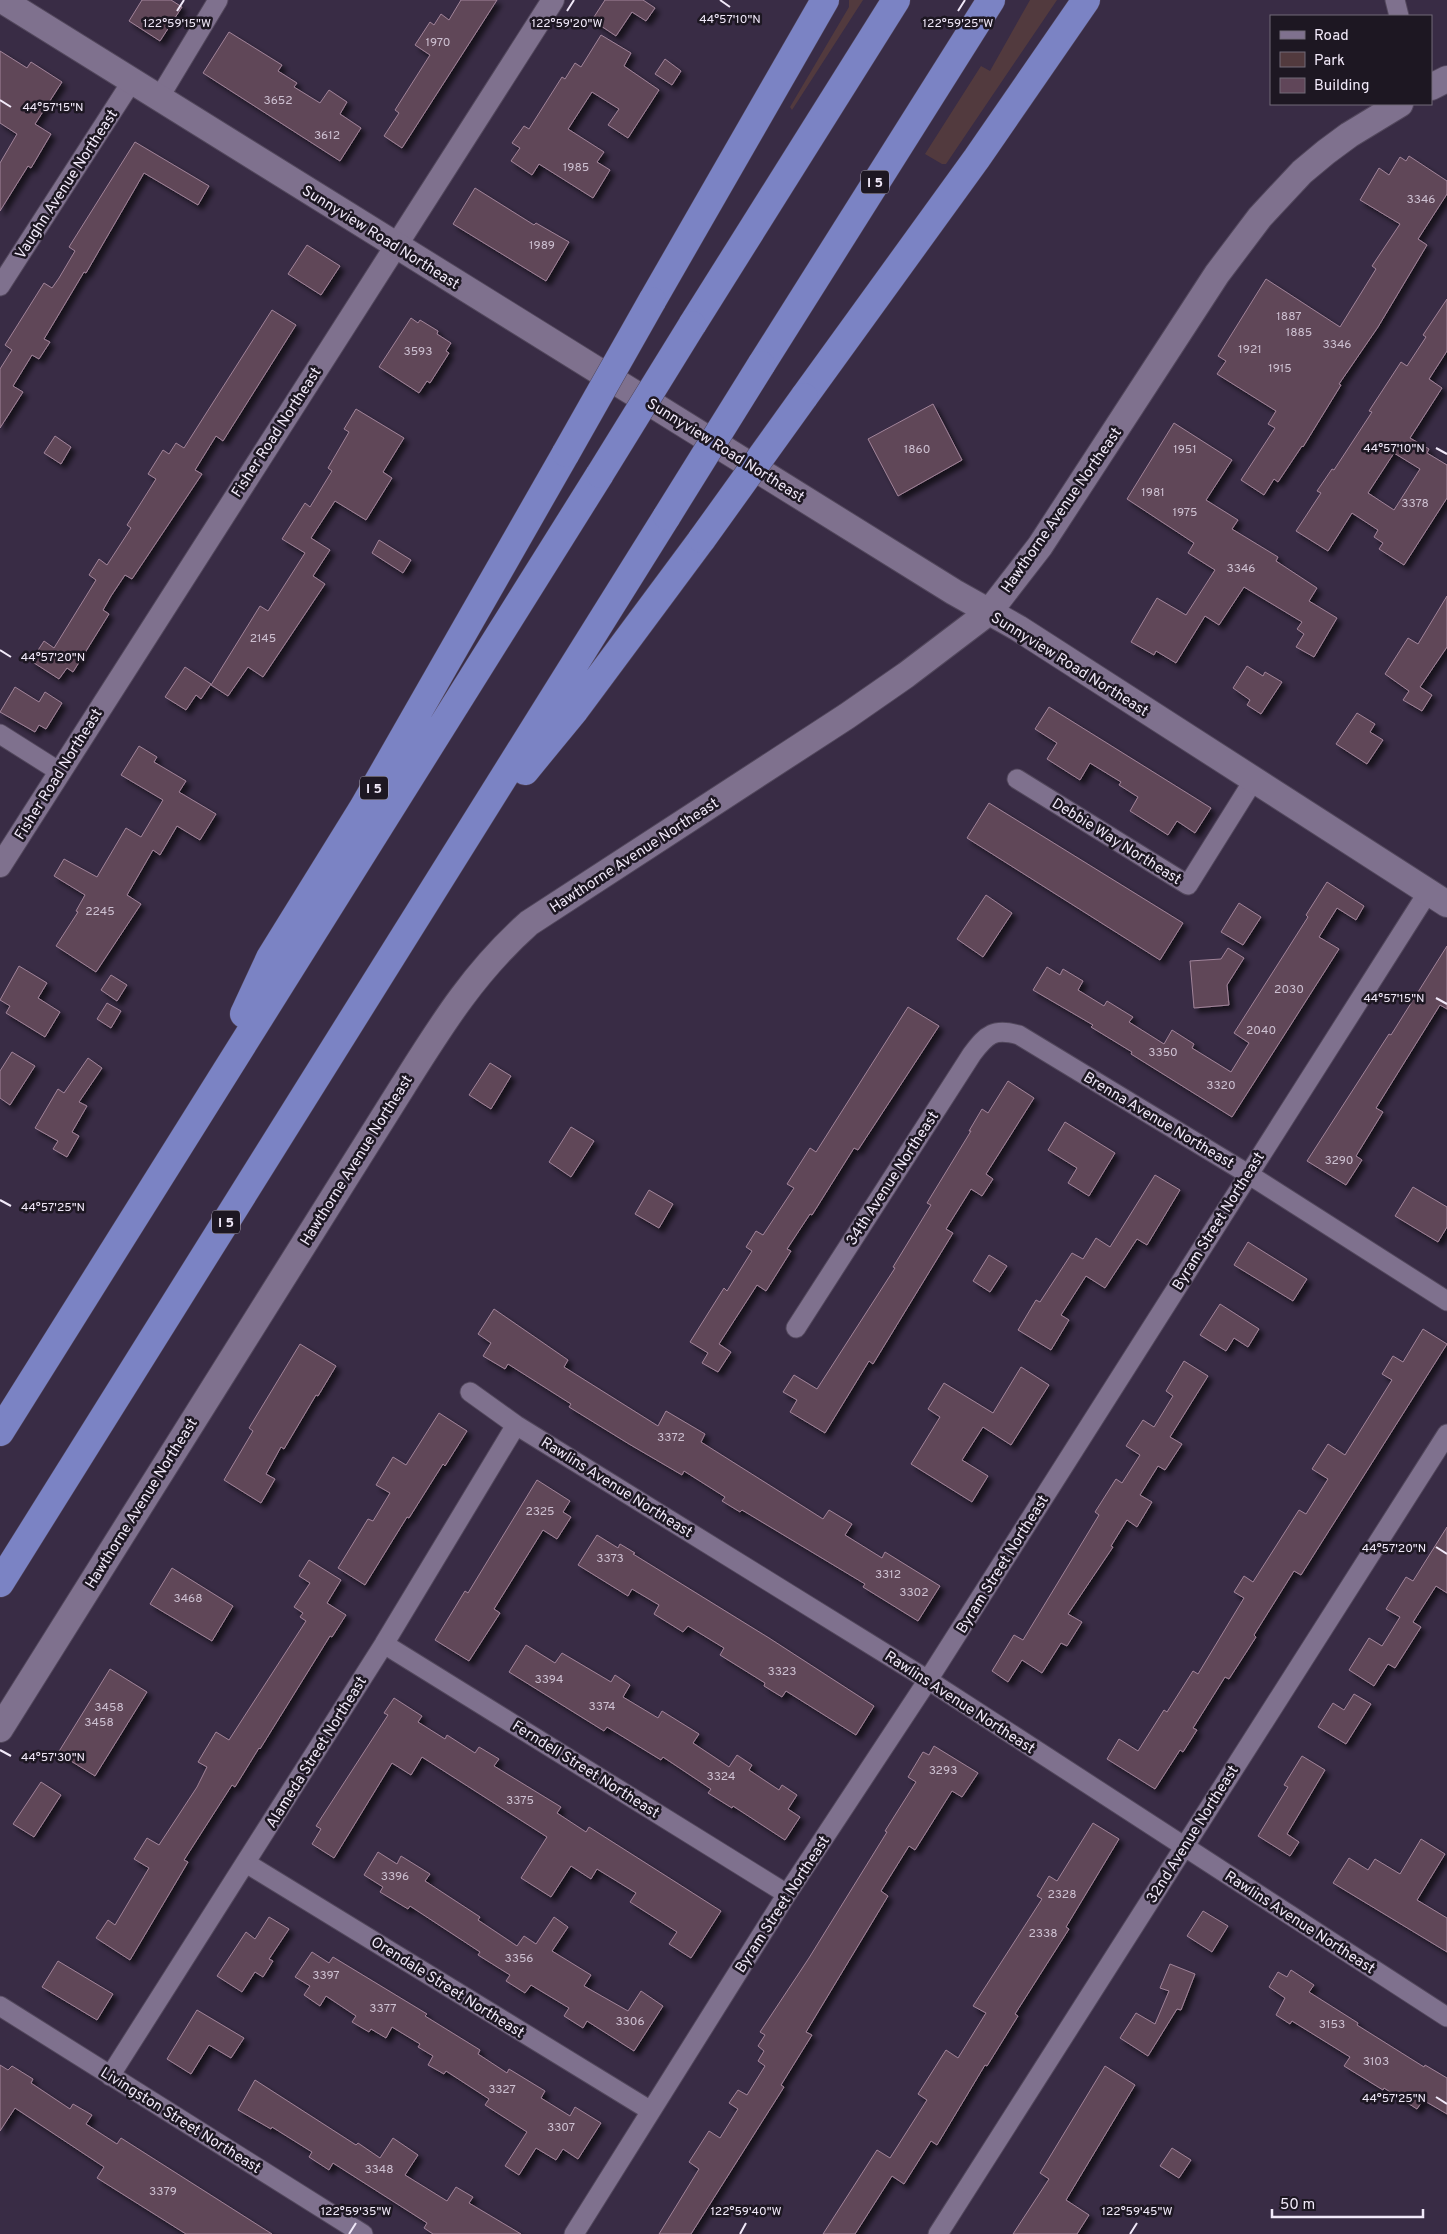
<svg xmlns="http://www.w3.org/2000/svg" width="1447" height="2234" font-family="Overpass,sans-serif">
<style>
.green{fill:#523a3e}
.building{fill:#604659;stroke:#a18499;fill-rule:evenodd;filter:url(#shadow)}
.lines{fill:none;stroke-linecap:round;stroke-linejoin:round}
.minor-casing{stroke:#52475c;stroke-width:21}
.tertiary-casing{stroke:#52475c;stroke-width:24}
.secondary-casing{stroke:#52475c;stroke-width:28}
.motorway-casing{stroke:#52475c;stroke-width:29}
.minor{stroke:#7f718e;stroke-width:19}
.tertiary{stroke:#7f718e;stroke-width:22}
.secondary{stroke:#7f718e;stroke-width:26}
.motorway{stroke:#7b83c4;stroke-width:28}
.motorway-bridge-casing{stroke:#52475c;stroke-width:29;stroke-linecap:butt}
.motorway-bridge{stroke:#7b83c4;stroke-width:28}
.ticks{fill:none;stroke:#f1e9f9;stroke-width:2}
.labels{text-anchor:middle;stroke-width:5;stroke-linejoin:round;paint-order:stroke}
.number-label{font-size:12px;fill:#cdc0d1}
.shield{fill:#1d1722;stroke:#b1aab8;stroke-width:1}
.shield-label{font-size:14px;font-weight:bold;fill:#f1e9f9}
.street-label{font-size:15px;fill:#f1e9f9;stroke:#1d1722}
.ticks-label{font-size:12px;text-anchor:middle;fill:#f1e9f9;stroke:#1d1722;stroke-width:5;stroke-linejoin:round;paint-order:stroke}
</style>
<defs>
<filter id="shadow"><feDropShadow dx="4.5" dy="4.5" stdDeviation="2.5" flood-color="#0009"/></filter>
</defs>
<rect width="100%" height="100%" fill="#392c45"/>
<path class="green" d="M849,0H863L792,110L790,107L849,7Z
M1030,0H1057L946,164H942L925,154L981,66L990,71Z"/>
<path class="building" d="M142,0H171L182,7L160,41L129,21Z
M461,0H497L402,148L384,136L399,113L395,110L430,55L415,45L430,22L434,25L441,14L449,20Z
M605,0H643L655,8L646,21L632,12L616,36L592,20Z
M229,32L282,65L278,71L297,83L294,87L320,103L329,90L347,102L340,114L361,128L340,161L203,73Z
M601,35L631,53L624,66L659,90L628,138L608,125L619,109L592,92L568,129L604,152L597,162L610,170L593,198L539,164L532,175L511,161L520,148L512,143L524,126L529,129L562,77L565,79L575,63L581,67Z
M0,51L27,68L31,62L62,82L35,124L51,134L31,168L28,166L0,211V163L17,134L0,123Z
M665,59L681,71L672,85L655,74Z
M135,142L209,186L198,205L144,173L86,273L84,272L44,339L50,342L39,359L32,355L13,386L23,392L0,428V369L12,350L5,345L44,283L52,288L59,278L75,251L69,247Z
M1409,156L1447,181V194L1418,239L1427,245L1378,327L1339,384L1341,385L1303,447L1302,446L1278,482L1274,479L1264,495L1241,480L1275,428L1268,424L1276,411L1217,374L1226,361L1218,356L1266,279L1340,327L1376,269L1372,266L1400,224L1360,200L1379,168L1389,175L1400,157L1406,161Z
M475,188L534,225L536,223L569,242L546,281L453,224Z
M307,245L340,266L321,295L288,274Z
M1447,299V351L1429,379L1442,388L1410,438L1429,449L1427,453L1447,465V498L1404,565L1379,549L1383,543L1374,537L1378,530L1352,513L1328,551L1296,531L1321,493L1317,491L1332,469L1334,470L1372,412L1369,411L1401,362L1407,366L1426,337L1423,335ZM1394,453L1420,469L1394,510L1368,493Z
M272,310L296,325L223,441L216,436L195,470L202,474L132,579L125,575L111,596L103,610L109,614L73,672L67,668L59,679L31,661L44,641L54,648L96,580L89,575L99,559L107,565L131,528L127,525L156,479L148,474L163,450L169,454L176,443L184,448Z
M411,318L418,323L420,320L438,331L437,334L451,343L446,351L449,353L430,383L427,381L419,393L379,367Z
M933,404L962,460L898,496L868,439Z
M356,409L404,438L383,472L392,478L366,520L335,501L311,538L330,550L313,576L325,584L263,677L248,667L228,696L211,685L260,606L268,611L305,553L282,539L305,503L310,507L332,471L328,468L349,432L344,429Z
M1174,423L1232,460L1206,500L1238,520L1232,529L1278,557L1276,561L1317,588L1309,601L1337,618L1314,657L1296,647L1304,634L1297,629L1302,622L1244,587L1219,625L1205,616L1176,663L1156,651L1154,655L1131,642L1157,598L1186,615L1215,570L1188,553L1194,543L1127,499Z
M55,436L71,447L61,464L44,453Z
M379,540L411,560L403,573L372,553Z
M1447,596V647L1420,687L1432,695L1422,711L1403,700L1409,691L1385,674L1408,638L1418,644Z
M1247,666L1263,676L1265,672L1282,682L1261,714L1247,705L1250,700L1233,688Z
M185,667L211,684L201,699L196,695L186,710L165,697Z
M15,687L39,702L45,692L62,703L46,729L39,725L35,732L0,712Z
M1049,707L1211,808L1195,833L1177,821L1168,835L1130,811L1138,797L1119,785L1121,782L1090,763L1080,780L1047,759L1057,743L1035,729Z
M1357,713L1375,724L1370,732L1383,740L1367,764L1336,744Z
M139,746L157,757L154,762L186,781L179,792L216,814L200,840L177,826L160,855L153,850L127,895L141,904L96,972L56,946L78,912L76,911L85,895L54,876L64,859L97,877L126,828L141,837L163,800L121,775Z
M989,803L1183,923L1160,960L967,838Z
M1327,882L1364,906L1356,920L1337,908L1319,937L1339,949L1232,1117L1131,1054L1132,1052L1091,1027L1093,1025L1033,990L1047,967L1060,975L1063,969L1083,981L1078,990L1104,1006L1107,1001L1133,1017L1129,1022L1164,1044L1172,1030L1194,1044L1192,1048L1231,1072L1249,1043L1234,1033L1308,917L1306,915Z
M986,895L1012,913L983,957L957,939Z
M1239,903L1261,917L1243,945L1221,932Z
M1447,946V1009L1440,1005L1376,1108L1383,1112L1356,1156L1362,1160L1346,1185L1307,1161L1389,1034L1391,1035Z
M1228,948L1244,958L1227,985L1229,1005L1194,1008L1190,961L1221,959Z
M19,966L47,983L38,998L60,1012L45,1037L6,1013L10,1006L0,1000Z
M111,975L127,985L117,1001L101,990Z
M107,1003L121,1011L111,1028L97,1019Z
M908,1007L939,1026L858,1150L854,1148L812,1215L810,1214L787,1249L791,1251L766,1291L757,1285L719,1344L731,1352L718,1372L702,1363L708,1353L690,1342L724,1288L727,1291L752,1251L746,1247L756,1231L763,1235L794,1188L787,1184L810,1148L816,1152Z
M12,1052L35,1066L10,1105L0,1098V1071Z
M88,1058L102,1068L79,1102L87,1106L72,1132L79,1136L67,1157L53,1149L58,1141L35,1128L58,1089L64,1093Z
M490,1063L511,1076L491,1109L469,1095Z
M1008,1081L1034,1098L986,1174L993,1179L982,1196L971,1189L946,1229L953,1233L873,1364L869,1361L825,1433L790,1412L797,1400L783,1392L794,1375L817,1389L895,1268L893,1267L931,1205L927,1203L971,1131H969L982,1109L988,1113Z
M1065,1122L1115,1153L1089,1196L1068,1183L1077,1168L1048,1150Z
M571,1127L594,1141L571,1177L549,1162Z
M1155,1175L1180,1190L1147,1245L1137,1239L1105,1288L1086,1276L1061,1315L1069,1320L1051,1350L1018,1330L1036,1300L1040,1302L1072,1253L1083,1259L1096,1238L1110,1247Z
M1413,1187L1447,1207V1227L1438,1242L1395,1216Z
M649,1190L673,1204L659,1228L635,1214Z
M1248,1242L1307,1279L1293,1301L1234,1265Z
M989,1255L1007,1266L990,1292L973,1281Z
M1220,1304L1259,1329L1248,1347L1234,1338L1226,1351L1200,1335Z
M494,1309L568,1360L564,1367L658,1426L666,1411L705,1434L701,1442L823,1519L829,1510L852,1524L845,1535L882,1558L885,1552L940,1586L918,1621L863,1587L865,1584L742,1510L740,1512L722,1501L725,1497L684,1471L682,1475L629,1444L569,1407L571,1404L508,1364L505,1369L483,1356L491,1343L478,1334Z
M1423,1329L1447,1344L1301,1575L1294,1571L1254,1635L1256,1637L1229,1679L1225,1677L1193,1728L1197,1730L1183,1752L1180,1750L1155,1789L1107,1759L1119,1739L1138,1751L1164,1710L1167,1712L1193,1671L1198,1674L1244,1598L1234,1592L1244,1576L1253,1582L1299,1510L1306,1514L1328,1479L1312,1469L1328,1444L1345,1455L1392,1380L1382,1374L1393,1356L1403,1362Z
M300,1344L336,1366L318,1396L316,1395L284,1449L281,1447L266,1474L275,1479L261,1503L224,1480L253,1431L249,1428Z
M1184,1361L1208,1376L1170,1437L1182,1444L1165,1470L1158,1466L1140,1495L1152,1502L1137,1527L1127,1520L1111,1546L1113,1547L1068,1614L1082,1622L1067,1646L1061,1643L1042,1673L1022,1660L1008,1682L992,1671L1014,1635L1023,1640L1099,1515L1095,1512L1116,1479L1122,1483L1140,1455L1126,1446L1143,1420L1154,1427L1173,1396L1166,1391Z
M1021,1367L1049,1385L1011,1445L983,1427L962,1460L988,1476L972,1502L911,1464L940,1417L928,1409L944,1383L993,1413Z
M439,1413L467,1431L445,1466L443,1464L409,1518L407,1517L365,1585L338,1568L368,1519L373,1521L390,1493L376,1485L393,1457L406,1465Z
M537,1480L570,1501L563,1512L571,1517L557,1539L543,1530L494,1609L500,1613L469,1661L435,1640L465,1591L468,1593Z
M1447,1527V1593L1436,1586L1413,1622L1421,1627L1395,1668L1388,1664L1374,1686L1349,1670L1369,1638L1382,1646L1400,1617L1386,1609L1406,1577L1413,1581Z
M597,1535L618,1548L620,1544L635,1553L633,1554L769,1638L874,1706L856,1735L786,1691L782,1697L764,1686L765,1683L720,1655L724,1648L688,1626L683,1632L654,1614L659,1605L632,1589L628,1596L578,1565Z
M309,1560L341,1580L327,1603L346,1615L332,1637L330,1636L260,1749L259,1748L235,1787L232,1785L184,1860L188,1862L130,1960L96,1938L108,1920L115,1925L149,1868L134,1859L147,1838L159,1845L197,1787L207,1767L198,1762L216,1732L229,1740L306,1621L300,1617L303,1613L294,1607L310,1583L299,1576Z
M172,1568L233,1606L212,1641L150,1604Z
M526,1645L555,1663L562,1653L611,1682L615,1675L630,1685L623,1697L658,1718L662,1711L699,1734L693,1743L729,1767L737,1755L752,1765L749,1770L779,1790L782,1785L797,1795L788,1809L800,1817L785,1840L733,1806L732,1808L708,1793L711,1789L663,1757L661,1760L607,1727L604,1731L509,1672Z
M110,1669L147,1692L95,1776L58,1753Z
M1354,1694L1371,1704L1346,1744L1318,1727L1333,1703L1344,1710Z
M394,1698L422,1716L418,1722L445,1739L447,1735L475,1753L479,1747L499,1759L494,1766L561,1807L557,1813L586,1832L589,1827L721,1911L691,1958L669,1944L677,1932L630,1902L636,1893L597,1869L591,1879L571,1866L551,1897L521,1878L547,1837L422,1757L411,1775L392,1763L334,1858L312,1844L321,1829L316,1826L388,1715L384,1713Z
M934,1746L978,1773L962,1797L952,1791L915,1850L909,1846L881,1891L888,1896L806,2032L812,2035L781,2085L784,2087L691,2234H659L699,2169L689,2162L709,2131L720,2138L738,2109L729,2103L738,2090L747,2095L765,2066L758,2061L764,2051L758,2046L765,2035L760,2032L809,1958L887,1832L885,1831L916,1782L908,1777L923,1752L929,1755Z
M1302,1756L1325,1770L1287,1834L1299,1842L1290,1856L1258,1836L1288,1787L1284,1785Z
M41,1782L61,1795L34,1837L13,1824Z
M1093,1823L1119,1839L1066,1927L1069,1929L1015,2014L1018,2016L987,2066L985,2065L937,2145L931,2141L904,2184L892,2176L855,2234H823L877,2150L890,2158L927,2100L918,2094L946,2050L958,2058L986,2013L973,2006L1042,1899L1037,1896L1049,1876L1057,1881Z
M1421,1839L1445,1854L1417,1900L1447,1918V1952L1333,1883L1349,1858L1368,1870L1375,1859L1400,1874Z
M378,1852L397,1864L401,1856L430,1874L425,1881L480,1917L478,1920L517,1946L524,1936L536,1944L554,1917L568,1927L552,1951L591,1975L584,1986L628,2011L641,1991L663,2006L634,2051L587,2021L583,2028L564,2016L569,2008L531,1985L525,1993L506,1981L510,1975L478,1955L480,1952L410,1906L408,1909L380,1892L383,1887L364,1875Z
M1203,1911L1228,1926L1212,1952L1187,1936Z
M269,1917L289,1929L269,1959L273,1961L263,1977L255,1972L242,1992L217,1976L246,1932L255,1939Z
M312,1952L329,1963L333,1957L427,2014L425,2016L480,2050L478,2054L507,2073L509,2069L545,2091L541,2098L570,2116L575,2107L601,2123L578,2159L563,2149L556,2160L536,2148L519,2175L505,2166L527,2132L485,2105L489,2099L446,2071L444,2074L428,2065L433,2056L418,2047L420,2044L392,2027L386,2038L371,2029L369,2032L352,2022L356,2016L326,1996L320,2006L304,1995L310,1986L295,1977Z
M58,1961L113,1994L97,2020L42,1987Z
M1170,1964L1195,1974L1181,2010L1177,2009L1148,2056L1120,2038L1136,2013L1155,2024L1169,1991L1160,1988Z
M1291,1970L1314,1985L1309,1992L1358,2023L1357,2025L1424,2067L1425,2065L1447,2078V2114L1423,2100L1417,2109L1384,2088L1383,2090L1344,2066L1350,2057L1292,2021L1290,2024L1276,2015L1285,1998L1269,1987L1278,1972L1287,1977Z
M197,2010L244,2038L231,2058L209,2045L191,2074L167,2059Z
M0,2065L8,2070L12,2066L33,2079L31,2083L70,2109L73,2104L92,2115L86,2124L117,2144L121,2138L272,2234H186L97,2178L104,2167L15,2108L0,2131Z
M1105,2066L1135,2085L1066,2200L1089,2215L1077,2234H1013L1049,2179L1040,2173Z
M255,2080L356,2145L358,2143L380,2158L393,2138L418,2155L405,2175L447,2201L456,2187L473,2197L469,2203L521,2234H433L424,2228L427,2223L333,2163L329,2170L309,2157L312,2152L272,2127L271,2129L238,2110Z
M1172,2148L1191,2160L1179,2178L1160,2166Z"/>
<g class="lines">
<defs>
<path id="minor" d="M1395,0L1399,16
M159,98L218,0
M0,286L132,81
M0,734L60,772
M1017,779L1188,885L1253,781
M796,1328L972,1054C987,1034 994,1028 1019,1035L1248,1174L1447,1301
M470,1392L516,1425L928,1680L1447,2017
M384,1644L787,1894
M246,1863L651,2111
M0,2006L363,2234
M110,2076L384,1644L516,1425
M574,2234L787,1894L928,1680L1428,892
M938,2234L1447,1434"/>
<path id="tertiary" d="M0,866L553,0"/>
<path id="secondary" d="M2,0L954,592L1018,628L1447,904
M1431,87L1447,79
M0,1729L403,1086C442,1024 474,972 529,923L847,716L906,675L989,612L1040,546L1217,274L1260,217L1302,172L1326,152L1349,135L1400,104"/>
<path id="motorway" d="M652,301L825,0
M692,325L896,0
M761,365L991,0
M804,397L977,158L1086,0
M525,771L575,710L702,539
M244,1014L270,958L363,808L566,453
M0,1432L600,474
M0,1583L667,516"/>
</defs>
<use href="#minor" class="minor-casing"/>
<use href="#tertiary" class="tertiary-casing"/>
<use href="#secondary" class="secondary-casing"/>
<use href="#motorway" class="motorway-casing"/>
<use href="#minor" class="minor"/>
<use href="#tertiary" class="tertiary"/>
<use href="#secondary" class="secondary"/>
<use href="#motorway" class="motorway"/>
<defs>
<path id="motorway-bridge" d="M566,453L652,301
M600,474L692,325
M667,516L761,365
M702,539L804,397"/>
</defs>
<use href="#motorway-bridge" class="motorway-bridge-casing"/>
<use href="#motorway-bridge" class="motorway-bridge"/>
</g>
<path class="ticks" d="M720,0L730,7M177,11L184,0M567,11L574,0M958,11L965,0M0,100L11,107M1436,448L1447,454M0,650L11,657M1436,998L1447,1004M0,1200L11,1206M1436,1547L1447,1554M0,1750L11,1756M1436,2097L1447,2104M349,2234L356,2223M740,2234L746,2223M1130,2234L1137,2223"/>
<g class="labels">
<g class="number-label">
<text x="438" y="46">1970</text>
<text x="278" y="104">3652</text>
<text x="327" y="139">3612</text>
<text x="576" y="171">1985</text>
<text x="1421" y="203">3346</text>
<text x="542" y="249">1989</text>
<text x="1289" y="320">1887</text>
<text x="1299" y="336">1885</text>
<text x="1337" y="348">3346</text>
<text x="1250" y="353">1921</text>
<text x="418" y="355">3593</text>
<text x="1280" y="372">1915</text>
<text x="917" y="453">1860</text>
<text x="1185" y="453">1951</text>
<text x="1153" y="496">1981</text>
<text x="1415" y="507">3378</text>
<text x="1185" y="516">1975</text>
<text x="1241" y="572">3346</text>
<text x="263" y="642">2145</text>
<text x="100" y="915">2245</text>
<text x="1289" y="993">2030</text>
<text x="1261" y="1034">2040</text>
<text x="1163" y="1056">3350</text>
<text x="1221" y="1089">3320</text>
<text x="1339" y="1164">3290</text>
<text x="671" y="1441">3372</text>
<text x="540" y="1515">2325</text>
<text x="610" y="1562">3373</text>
<text x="888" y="1578">3312</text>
<text x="914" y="1596">3302</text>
<text x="188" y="1602">3468</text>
<text x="782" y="1675">3323</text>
<text x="549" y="1683">3394</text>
<text x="602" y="1710">3374</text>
<text x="109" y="1711">3458</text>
<text x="99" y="1726">3458</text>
<text x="943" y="1774">3293</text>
<text x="721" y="1780">3324</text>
<text x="520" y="1804">3375</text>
<text x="395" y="1880">3396</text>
<text x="1062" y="1898">2328</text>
<text x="1043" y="1937">2338</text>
<text x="519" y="1962">3356</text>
<text x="326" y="1979">3397</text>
<text x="383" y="2012">3377</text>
<text x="630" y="2025">3306</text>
<text x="1332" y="2028">3153</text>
<text x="1376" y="2065">3103</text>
<text x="502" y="2093">3327</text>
<text x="561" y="2131">3307</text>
<text x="379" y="2173">3348</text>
<text x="163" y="2195">3379</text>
</g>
<g class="shield">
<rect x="861" y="170.5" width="28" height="23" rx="4"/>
<rect x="360" y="776.5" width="28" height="23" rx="4"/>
<rect x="212" y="1210.5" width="28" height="23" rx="4"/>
</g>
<g class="shield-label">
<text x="875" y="187">I 5</text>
<text x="374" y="793">I 5</text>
<text x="226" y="1227">I 5</text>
</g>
<g class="street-label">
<text transform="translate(66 184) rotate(-57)" y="5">Vaughn Avenue Northeast</text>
<text transform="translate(381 237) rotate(32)" y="5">Sunnyview Road Northeast</text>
<text transform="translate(276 432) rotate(-57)" y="5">Fisher Road Northeast</text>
<text transform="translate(726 450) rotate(32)" y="5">Sunnyview Road Northeast</text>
<text transform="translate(1061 510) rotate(-55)" y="5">Hawthorne Avenue Northeast</text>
<text transform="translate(1070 664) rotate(32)" y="5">Sunnyview Road Northeast</text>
<text transform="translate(58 774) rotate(-58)" y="5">Fisher Road Northeast</text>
<text transform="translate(1117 841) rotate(32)" y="5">Debbie Way Northeast</text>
<text transform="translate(634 855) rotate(-33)" y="5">Hawthorne Avenue Northeast</text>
<text transform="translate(1159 1120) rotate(31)" y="5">Brenna Avenue Northeast</text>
<text transform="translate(356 1160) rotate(-58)" y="5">Hawthorne Avenue Northeast</text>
<text transform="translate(892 1178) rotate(-57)" y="5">34th Avenue Northeast</text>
<text transform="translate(1218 1221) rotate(-58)" y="5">Byram Street Northeast</text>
<text transform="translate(617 1487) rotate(32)" y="5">Rawlins Avenue Northeast</text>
<text transform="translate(141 1503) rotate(-58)" y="5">Hawthorne Avenue Northeast</text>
<text transform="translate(1002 1564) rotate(-58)" y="5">Byram Street Northeast</text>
<text transform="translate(960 1702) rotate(33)" y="5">Rawlins Avenue Northeast</text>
<text transform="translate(316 1752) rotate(-58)" y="5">Alameda Street Northeast</text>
<text transform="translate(586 1769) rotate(32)" y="5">Ferndell Street Northeast</text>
<text transform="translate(1192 1834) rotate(-58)" y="5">32nd Avenue Northeast</text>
<text transform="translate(782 1904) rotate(-57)" y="5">Byram Street Northeast</text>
<text transform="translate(1300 1922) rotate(33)" y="5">Rawlins Avenue Northeast</text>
<text transform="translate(448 1987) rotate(32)" y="5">Orendale Street Northeast</text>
<text transform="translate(181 2120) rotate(32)" y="5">Livingston Street Northeast</text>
</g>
</g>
<g class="ticks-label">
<text x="730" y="23">44°57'10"N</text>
<text x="177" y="27">122°59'15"W</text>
<text x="567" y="27">122°59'20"W</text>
<text x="958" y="27">122°59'25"W</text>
<text x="53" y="111">44°57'15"N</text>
<text x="1394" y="452">44°57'10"N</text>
<text x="53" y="661">44°57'20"N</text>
<text x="1394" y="1002">44°57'15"N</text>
<text x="53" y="1211">44°57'25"N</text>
<text x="1394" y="1552">44°57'20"N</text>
<text x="53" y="1761">44°57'30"N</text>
<text x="1394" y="2102">44°57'25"N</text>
<text x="356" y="2215">122°59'35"W</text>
<text x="746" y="2215">122°59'40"W</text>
<text x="1137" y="2215">122°59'45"W</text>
</g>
<rect x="1270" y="15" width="162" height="90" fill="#1d1722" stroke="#726b78"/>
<rect x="1280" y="31" width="25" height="8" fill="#7f718e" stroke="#726b78"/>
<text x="1314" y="40" font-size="15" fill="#f1e9f9">Road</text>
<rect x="1280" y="52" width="25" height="15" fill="#523a3e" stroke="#726b78"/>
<text x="1314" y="65" font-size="15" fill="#f1e9f9">Park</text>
<rect x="1280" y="78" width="25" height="15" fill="#604659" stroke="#726b78"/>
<text x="1314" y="90" font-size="15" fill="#f1e9f9">Building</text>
<path d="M1272 2209v8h151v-8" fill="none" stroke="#f1e9f9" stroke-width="2.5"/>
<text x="1280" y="2209" font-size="15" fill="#f1e9f9" stroke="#1d1722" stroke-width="4" paint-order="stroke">50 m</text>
</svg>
